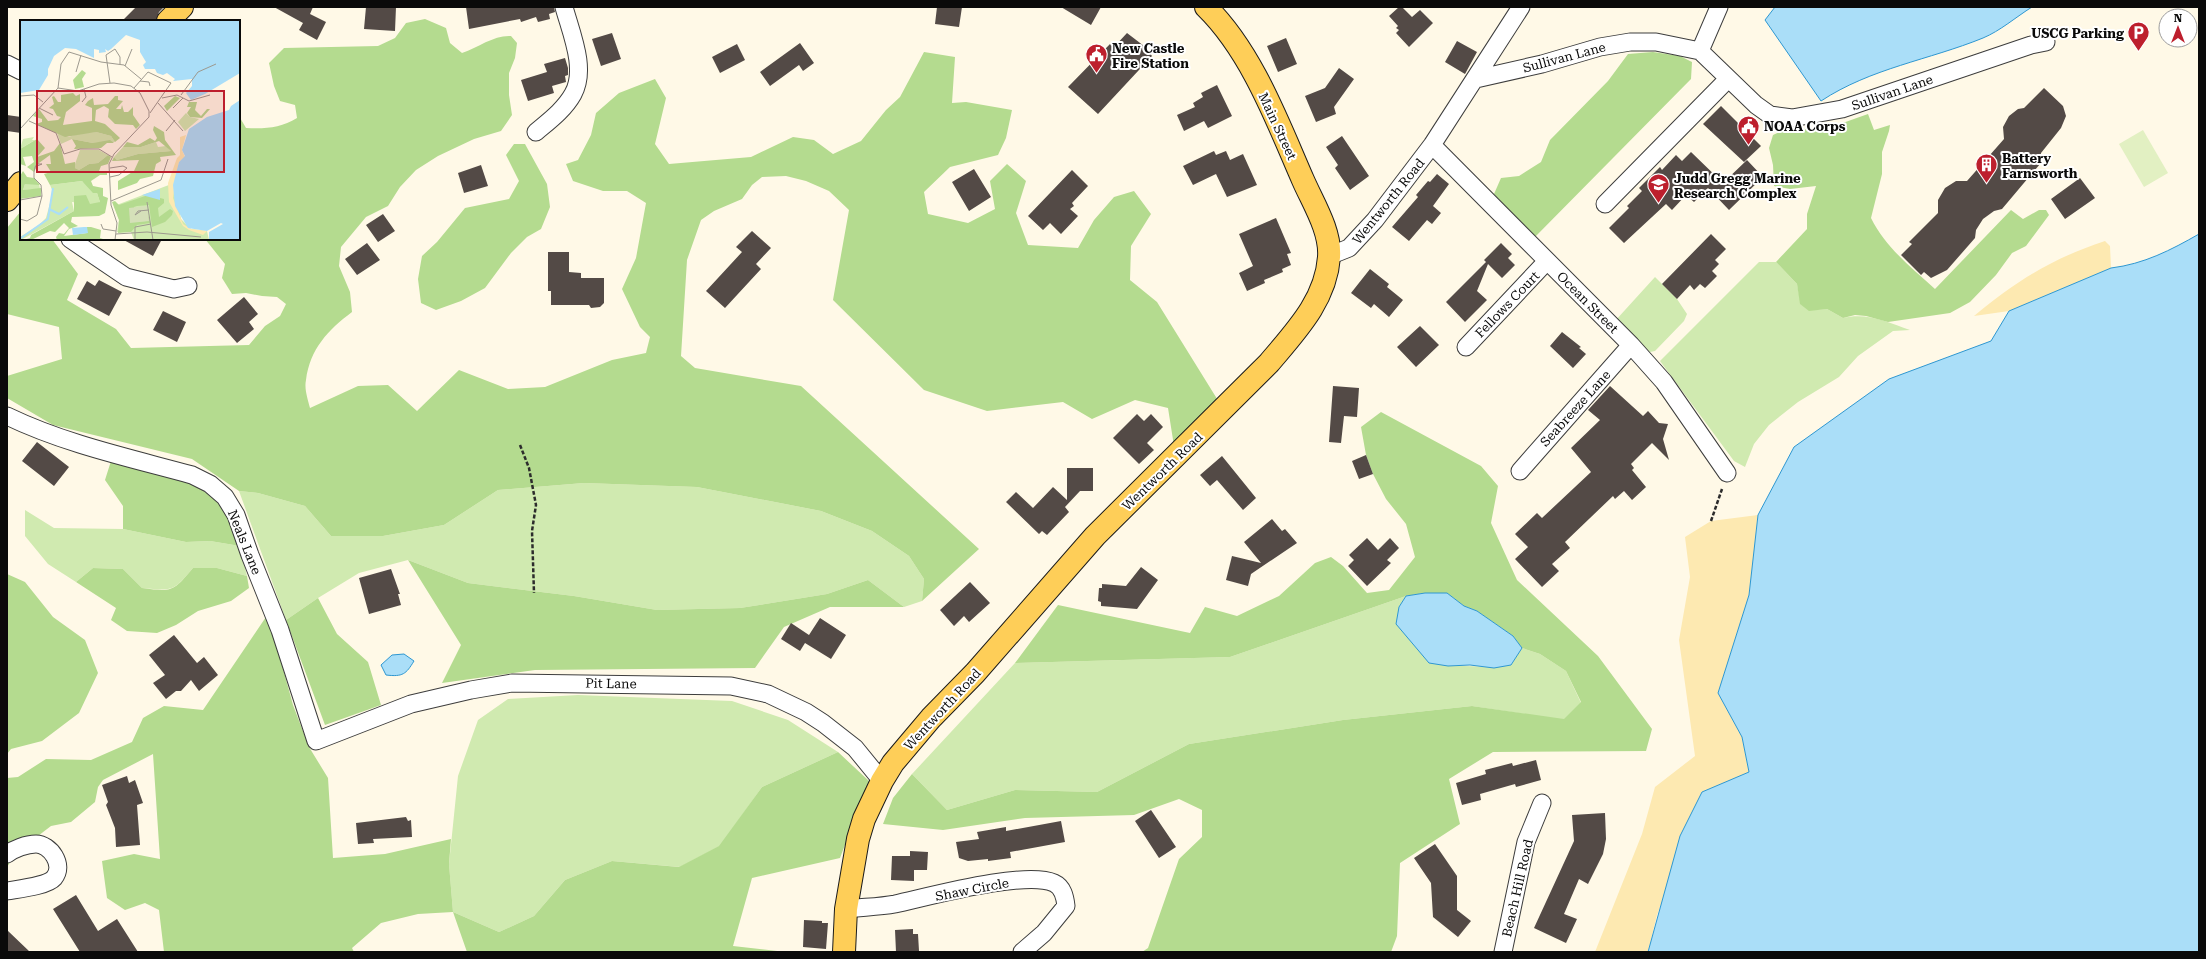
<svg xmlns="http://www.w3.org/2000/svg" width="2206" height="959" font-family="'Roboto Serif',serif">
<style>
.green{fill:#d0eab0}
.forest{fill:#b4db8f}
.sand{fill:#fde9b1}
.pitch{fill:#e2f0c2}
.water{fill:#aadef8;stroke:#2e97d1}
.building{fill:#534a46}
.lines{fill:none;stroke-linecap:round;stroke-linejoin:round}
.minor-casing{stroke:#3d3d3d;stroke-width:19}
.major-casing{stroke:#1b1b1b;stroke-width:24}
.path{stroke:#2c2c2c;stroke-width:2.5;stroke-dasharray:4 2;stroke-linecap:butt}
.minor{stroke:#fff;stroke-width:17}
.major{stroke:#fece58;stroke-width:22}
.labels{text-anchor:middle;stroke-width:4;stroke-linejoin:round;paint-order:stroke}
.poi-label{font-size:13px;font-weight:bold;fill:#0a0a0a;stroke:#fff;text-anchor:start}
.street-label{font-size:13px;fill:#0a0a0a;stroke:#fff}
.inset-river{fill:none;stroke:#aadef8;stroke-width:2}
.inset-road{fill:none;stroke:#9d998f;stroke-width:1}
.view{fill:#bd1f2d;fill-opacity:0.15;stroke:#bd1f2d;stroke-width:2}
.inset-edge{fill:none;stroke:#0a0a0a;stroke-width:2}
</style>
<rect width="100%" height="100%" fill="#fff9e7"/>
<path class="green" d="M1759,262H1776L1797,284L1801,304L1809,310L1827,309L1843,318C1866,312 1888,322 1910,330L1893,331L1858,356L1839,377L1798,402L1769,425L1754,444L1745,467L1734,461L1660,361Z
M1655,277L1677,299L1687,314L1684,321L1655,351L1650,352L1615,321Z
M584,483L697,487L821,511L872,531L909,556L924,579L922,601L904,607L868,580L827,594L740,608L657,610L574,596L468,583L408,560L359,573L318,598L286,620L239,491L258,493L305,506L331,536H383L444,525L498,490Z
M25,510L54,528L123,529L186,542L210,541L240,546L247,576L217,568H193C173,592 172,591 142,588L123,569L93,568L76,582L48,564L25,536Z
M1406,596L1399,607L1448,666C1470,665 1490,669 1511,665L1522,648L1540,654L1566,671L1581,703L1564,720L1472,706L1343,720L1189,744L1097,792L1015,790L947,810L912,774L1015,663L1230,657Z
M578,695L732,701L788,720L838,752L762,787L720,846L680,867L612,861L565,880L534,916L499,932L453,912L449,864L458,776L478,720L508,699Z"/>
<path class="forest" d="M425,19L446,28L450,43L462,53C479,47 494,35 511,36L517,43L515,58L509,73V95L512,115L501,131L474,139L438,156L416,170L400,187L388,206L366,217L341,247L339,266L350,292L352,312C328,330 310,349 306,380C304,389 308,400 310,408L358,386L388,385L417,411L459,370L508,389L545,387L612,360L646,353L650,337L640,327L622,289L636,258L646,203L627,191H603L573,181L566,164L578,160L591,135L596,113L619,93L655,79L666,98L655,144L669,164L751,157L793,137L814,140L833,154L861,141L886,110L900,97L924,52L955,57L952,103L966,102L1012,110L1006,138L998,155L950,167L924,192L928,214L968,223L995,209L990,181L1007,164L1026,181L1016,213L1028,245L1078,248L1094,220L1114,197L1134,191L1151,214L1131,246L1130,280L1157,302L1219,402L1174,446L1168,408L1135,400L1092,419L1063,402L987,411L924,390L833,300L849,210L829,191L806,181L786,176L762,177L752,185L742,199L714,211L701,220L687,260L681,356L695,368L801,386L979,549L922,601L924,579L909,556L872,531L821,511L697,487L584,483L498,490L444,525L383,536H331L305,506L258,493L239,491L192,459L53,425L7,398V376L62,359L59,327L7,314V228L21,211V239H52L78,274L67,300L116,329L131,348L249,345L265,326L280,316L286,304L277,297L262,296L246,293L232,294L222,278L225,264L205,239H239V116L246,128C265,129 281,128 297,118L295,105L280,101L274,86L269,63L284,48L378,46L395,38L406,23Z
M1653,52L1680,56L1692,62L1691,79L1534,238L1494,194L1501,178L1519,176L1541,162L1550,140L1608,81L1628,54Z
M1868,114L1874,130L1890,125L1889,131L1882,152V174L1871,218C1885,247 1912,268 1935,289L2011,210L2023,219L2039,210H2046L2049,215L2026,246L2012,253L1996,275L1970,302L1950,313L1888,322L1866,316L1855,315L1843,318L1827,309L1809,311L1800,304L1797,284L1776,262L1807,229V214L1816,186L1790,189L1774,186L1773,165L1769,148L1773,135L1793,126L1809,130L1837,125Z
M514,144H525L547,184L550,207L541,229L527,237L511,253L485,288L461,301L436,310L421,303L418,279L422,256L437,242L465,208L509,199L519,181L506,155Z
M1381,412L1481,466L1498,486L1491,523L1517,580L1598,656L1652,729L1646,751L1493,752L1449,779L1460,824L1400,863L1397,936L1391,952H1142L1148,948L1179,859L1202,837V810L1179,799L1134,815L1025,818L943,830L883,824L893,798L912,774L947,810L1015,790L1097,792L1189,744L1343,720L1472,706L1564,719L1581,702L1566,671L1540,654L1522,648L1513,636L1477,611L1464,606L1447,593H1425L1406,596L1230,657L1015,663L1058,605L1190,633L1205,607L1237,616L1279,596L1315,563L1331,557L1343,566L1367,593L1389,590L1415,557L1406,524L1386,499L1373,474L1366,455L1361,427Z
M111,461L191,483L221,502L240,546L210,541L186,542L123,529V506L105,480Z
M408,560L468,583L574,596L657,610L740,608L827,594L868,580L904,607H830L784,627L755,668L535,670L442,683L461,645Z
M93,568L123,569L142,588C172,592 173,592 193,568H217L247,576L249,588L231,601L198,611L176,625L157,633L127,631L111,620L116,608L76,582Z
M7,574L25,582L53,617L85,640L98,673L79,713L42,741L11,749L7,754Z
M318,598L337,634L368,662L381,705L325,725L286,620Z
M268,614L293,705L309,747L328,778L333,858L385,854L451,839L449,864L453,912L499,932L534,916L565,880L612,861L679,867L719,846L762,787L838,752L869,781L840,858L752,878L733,946L786,952H467L453,912L418,914L381,923L352,948L354,952H164L159,910L145,903L125,910L107,898L102,861L134,854L160,859L153,754L103,780L98,787L95,802L71,822L51,826L17,852L7,867V778L18,777L46,759L91,760L132,742L143,718L164,706L203,710Z"/>
<path class="sand" d="M2105,241L2110,246L2111,268L2009,311L1974,316C2016,281 2053,258 2105,241Z
M1758,515L1749,595L1718,693L1742,737L1749,772L1702,792L1657,915L1648,952H1595L1642,834L1655,787L1695,756L1679,640L1690,577L1685,537L1711,521Z"/>
<path class="pitch" d="M2143,130L2168,173L2144,187L2119,144Z"/>
<path class="water" d="M1775,7H2032C2016,17 2000,31 1983,38C1929,60 1871,68 1821,101L1765,20Z
M2199,234V952H1648L1680,836L1702,792L1749,772L1742,737L1718,693L1749,595L1758,515L1794,447L1889,379L1991,341L2009,311L2111,268C2144,264 2171,250 2199,234Z
M1425,593H1447L1464,606L1477,611L1513,636L1522,648L1511,665L1494,668L1470,665L1448,666L1429,663L1396,624L1399,607L1406,596Z
M404,654L414,661C406,674 403,677 386,675L381,665L392,655Z"/>
<path class="building" d="M136,7H164L159,12L156,21H122Z
M274,7H313L310,14L326,22L317,40L299,30L303,23Z
M366,7H396L395,31L364,29Z
M466,7H554L555,12L549,14L550,19L538,22L536,17L521,22L520,19L469,29Z
M937,7H962L959,27L935,24Z
M1061,7H1101L1091,25Z
M1399,7H1402L1412,17L1420,10L1433,23L1409,47L1396,33L1399,30L1396,28L1398,26L1389,16Z
M612,33L621,59L601,66L592,39Z
M1127,33L1144,46L1152,56L1098,114L1068,87L1110,44L1114,47Z
M1286,38L1297,64L1278,72L1267,46Z
M1457,41L1477,52L1465,74L1445,62Z
M800,43L814,63L803,71L799,65L770,86L760,72Z
M737,44L745,60L720,73L712,57Z
M565,58L568,68V75L565,76L566,82L552,86L554,93L528,101L521,80L547,72L544,64Z
M1339,68L1354,79L1334,107L1336,114L1316,122L1305,96L1325,88Z
M1217,85L1232,116L1208,128L1204,121L1184,131L1177,115L1195,107L1193,103L1203,97L1201,93Z
M2044,88L2063,106L2066,116L2061,128L2041,153L2040,164L2002,209L1994,211L1983,219L1976,230L1975,238L1947,270L1931,278L1924,272L1921,275L1901,255L1912,244L1909,242L1938,213V200L1945,188L1956,181H1967L2004,139L2003,127L2009,116L2018,109L2024,108Z
M1721,106L1761,146L1744,162L1703,124Z
M7,115L21,117V133L7,131Z
M1342,136L1369,176L1350,190L1335,168L1338,165L1326,147Z
M1214,151L1216,155L1226,151L1230,160L1243,154L1257,185L1227,197L1216,174L1193,185L1183,166Z
M1691,152L1723,183L1747,160L1763,177L1729,210L1708,188L1694,202L1686,195L1672,210L1666,204L1624,243L1609,228L1629,208L1627,206L1642,191L1639,188L1660,167L1662,170L1676,155L1682,161Z
M481,165L488,186L464,193L458,173Z
M974,169L991,197L969,211L952,182Z
M1072,170L1088,186L1072,203L1074,206L1070,209L1078,216L1061,234L1050,223L1043,230L1028,216Z
M1437,174L1449,184L1433,206L1441,213L1432,224L1427,220L1409,241L1392,227L1418,197L1416,195L1428,181L1430,182Z
M2080,178L2095,198L2065,219L2051,199Z
M383,214L395,231L378,242L366,225Z
M1276,218L1291,253L1287,254L1291,265L1282,269L1283,272L1264,280L1265,283L1247,291L1239,273L1253,266L1239,234Z
M752,231L771,248L756,264L761,269L725,308L706,291L742,252L736,247Z
M1711,234L1726,249L1715,260L1719,264L1712,271L1717,276L1705,288L1700,284L1694,290L1690,285L1677,299L1662,284Z
M122,239H162L153,256Z
M367,243L380,260L357,275L345,259Z
M1501,243L1512,254L1508,258L1515,265L1502,278L1488,264L1477,291L1487,300L1465,322L1446,302L1486,262L1484,260Z
M548,252H569V272L581,273V278H604V303L600,307L591,308L589,305H551V291H548Z
M1370,269L1389,284L1387,287L1403,300L1389,317L1374,304L1371,308L1351,293Z
M99,280L122,292L109,316L77,299L87,281L95,286Z
M244,297L258,314L249,322L254,329L237,343L217,320Z
M163,311L186,322L177,342L153,330Z
M1420,326L1439,345L1416,367L1397,347Z
M1562,332L1581,347L1579,348L1586,354L1573,368L1550,346Z
M1333,386L1359,388L1357,417L1344,416L1341,443L1329,442Z
M1610,386L1643,416L1648,411L1659,423L1668,424L1663,439L1669,460L1652,443L1631,464L1634,468L1632,470L1646,487L1632,500L1624,491L1615,499L1613,496L1565,542L1570,548L1552,564L1559,571L1542,587L1515,559L1528,547L1515,534L1537,513L1542,518L1591,472L1571,448L1600,420L1588,410Z
M1137,414L1144,421L1151,414L1163,427L1147,443L1154,450L1139,464L1113,438Z
M37,442L69,467L54,486L22,461Z
M1366,455L1373,474L1359,479L1352,461Z
M1222,456L1256,498L1243,510L1217,480L1210,486L1200,475Z
M1067,468H1093V491H1080L1065,507L1069,512L1047,535L1042,531L1039,534L1006,502L1016,492L1033,508L1053,487L1067,500Z
M1272,519L1282,531L1285,529L1297,543L1251,574L1248,586L1226,580L1232,556L1261,563L1244,542Z
M1367,538L1378,550L1390,538L1399,548L1387,560L1391,563L1367,586L1348,566L1354,560L1349,555Z
M1141,567L1158,580L1137,609L1101,606V602L1098,601L1099,588H1102V584L1126,586Z
M391,569L400,594H398L401,605L369,614L359,578Z
M970,582L990,603L969,622L964,616L954,626L940,610Z
M820,618L846,635L831,659L805,643L800,651L781,639L791,623L809,635Z
M174,635L197,663L204,657L218,675L199,691L191,680L181,691H176L166,699L153,683L165,675L149,655Z
M1536,760L1541,780L1516,787L1515,784L1480,794L1481,800L1462,805L1456,783L1486,774L1485,770L1512,763L1513,766Z
M127,776L129,783L135,780L143,803L137,805L140,845L116,847L115,828L106,805L108,802L102,785Z
M1151,810L1176,847L1159,858L1135,821Z
M1605,813L1606,839L1603,854L1588,884L1579,879L1564,914L1577,919L1566,943L1534,928L1574,841L1572,815Z
M406,817L408,821L411,820L412,837L373,839L374,843L358,844L356,823Z
M1061,821L1065,842L1010,852L1011,858L988,861V859L968,861L959,858L956,842L979,839L977,832L1006,827V831Z
M1435,844L1457,876V910L1471,921L1458,937L1433,917L1431,883L1414,858Z
M910,851L928,852L927,870H914V881L891,880L892,856H910Z
M76,895L98,931L117,919L138,952H80L53,909Z
M804,920L822,921V923H828L826,949L803,947Z
M913,929V934H918L919,951L896,952L895,930Z
M7,930L30,952H7Z"/>
<g class="lines">
<defs>
<path id="minor" d="M1700,51L1719,7
M7,64L21,71
M1476,79L1542,64L1600,47L1630,42H1656L1700,51L1756,105L1770,115L1792,118L1842,109L2031,45L2046,42
M536,132C549,121 564,110 573,94C587,69 571,33 564,7
M1432,145L1631,345L1664,382L1727,473
M1605,204L1728,79
M70,239L126,277L174,289L188,286
M1329,256L1349,248L1375,220L1432,145L1521,7
M1466,347L1547,261
M7,416C65,444 130,458 192,475L210,484L225,497L236,515L250,555L280,630L316,741L411,704L471,690L512,683L731,686L768,694L806,712L823,723L855,748L882,781
M1520,471L1631,345
M7,854C14,849 26,844 36,844C50,844 65,865 54,878C47,886 18,889 7,891
M846,909C862,907 879,907 895,904C928,897 1025,870 1054,883C1063,887 1065,897 1066,906L1044,933L1022,952
M1503,952L1526,842L1542,803"/>
<path id="major" d="M168,21L182,7
M7,200L21,183
M844,952L846,909L858,839L864,819L882,781L893,763L931,718L975,673L1095,536L1269,363C1296,331 1326,300 1329,257C1331,231 1313,203 1303,180C1278,123 1252,52 1206,7"/>
</defs>
<use href="#minor" class="minor-casing"/>
<use href="#major" class="major-casing"/>
<path class="path" d="M520,445L529,468L536,505L532,531L534,593
M1711,521L1722,489"/>
<use href="#minor" class="minor"/>
<use href="#major" class="major"/>
</g>
<defs>
<symbol id="parking-pin" viewBox="-11 -11 22 30"><path d="M0 17L-7.5 6A9.5 9.5 0 1 1 7.5 6Z" fill="#bd1f2d" stroke="#fff"/><path d="M-3.5-5.5H1a3.5 3.5 0 0 1 0 7H-1V5.5H-3.5ZM-1-3.4V-.6H.8a1.4 1.4 0 0 0 0-2.8Z" fill="#fff"/></symbol>
<symbol id="civic-pin" viewBox="-11 -11 22 30"><path d="M0 17L-7.5 6A9.5 9.5 0 1 1 7.5 6Z" fill="#bd1f2d" stroke="#fff"/><path d="M-.6-6.5H3V-4.5H.6V-3L4-1V1h2V6H-6V1h2V-1L-.6-3ZM-1.2 2.5V6h2.4V2.5Z" fill="#fff"/></symbol>
<symbol id="building-pin" viewBox="-11 -11 22 30"><path d="M0 17L-7.5 6A9.5 9.5 0 1 1 7.5 6Z" fill="#bd1f2d" stroke="#fff"/><path d="M-4-6H4V6H1V3H-1V6H-4ZM-2.5-4.3h1.7v1.8h-1.7ZM.8-4.3h1.7v1.8H.8ZM-2.5-1h1.7V.8h-1.7ZM.8-1h1.7V.8H.8Z" fill="#fff"/></symbol>
<symbol id="university-pin" viewBox="-11 -11 22 30"><path d="M0 17L-7.5 6A9.5 9.5 0 1 1 7.5 6Z" fill="#bd1f2d" stroke="#fff"/><path d="M0-5L7-2L0 1L-7-2ZM-4 1L0 2.5L4 1V4Q0 6-4 4Z" fill="#fff"/></symbol>
</defs>
<g fill-rule="evenodd">
<use href="#parking-pin" x="2126" y="20" width="25" height="34"/>
<use href="#civic-pin" x="1084" y="42" width="25" height="34"/>
<use href="#civic-pin" x="1736" y="114" width="25" height="34"/>
<use href="#building-pin" x="1974" y="152" width="25" height="34"/>
<use href="#university-pin" x="1646" y="172" width="25" height="34"/>
</g>
<g class="labels">
<g class="poi-label">
<text x="2124" y="38" text-anchor="end">USCG Parking</text>
<text x="1112" y="53">New Castle<tspan x="1112" dy="15">Fire Station</tspan></text>
<text x="1764" y="131">NOAA Corps</text>
<text x="2002" y="163">Battery<tspan x="2002" dy="15">Farnsworth</tspan></text>
<text x="1674" y="183">Judd Gregg Marine<tspan x="1674" dy="15">Research Complex</tspan></text>
</g>
<g class="street-label">
<text transform="translate(1564 57) rotate(-15)" y="5">Sullivan Lane</text>
<text transform="translate(1892 92) rotate(-19)" y="5">Sullivan Lane</text>
<text transform="translate(1278 126) rotate(65)" y="5">Main Street</text>
<text transform="translate(1388 201) rotate(-51)" y="5">Wentworth Road</text>
<text transform="translate(1588 302) rotate(45)" y="5">Ocean Street</text>
<text transform="translate(1507 304) rotate(-46)" y="5">Fellows Court</text>
<text transform="translate(1575 408) rotate(-48)" y="5">Seabreeze Lane</text>
<text transform="translate(1162 471) rotate(-44)" y="5">Wentworth Road</text>
<text transform="translate(245 542) rotate(68)" y="5">Neals Lane</text>
<text transform="translate(611 683) rotate(1)" y="5">Pit Lane</text>
<text transform="translate(942 709) rotate(-47)" y="5">Wentworth Road</text>
<text transform="translate(1517 888) rotate(-77)" y="5">Beach Hill Road</text>
<text transform="translate(972 889) rotate(-11)" y="5">Shaw Circle</text>
</g>
</g>
<g transform="translate(20 20)">
<rect width="220" height="220" fill="#fff9e7"/>
<path d="M166,93L170,97L179,99L165,111L158,102ZM76,112L91,116L95,122L73,123L52,119L41,124L37,113L49,117L59,113ZM14,117L12,120H15L0,129L3,119ZM136,122L138,127L146,126L151,131L118,134L97,140L94,137L103,127H121ZM60,130H79L88,135L78,143L69,144L59,150L55,148V144ZM62,161L77,173L80,182L76,185L52,182L54,191L1,220L0,217L19,205L26,198L33,172L30,165ZM11,163L19,164L20,169L3,170L5,164ZM154,163L161,199L171,209L187,211L189,220H114L111,212H97L99,200L94,186Z" fill="#d0eab0"/>
<path d="M62,50L66,53L62,59L64,67L55,69L53,60ZM53,73L56,76L60,74V81L46,92L43,105L72,101V88L65,85L68,81L73,78L74,85L88,84L95,76H98V80L103,81L96,89H101L102,85L104,92H108L113,87V95L120,105L116,109L113,105L95,104L88,97L89,89L84,86L76,90L75,101L85,104L100,118L95,122L91,116L76,112L45,117L16,104L22,102V99L13,96L19,89L28,101L38,100L41,97L37,96L33,89L29,88L34,84L32,77L34,76L38,82H41V75ZM155,76L160,78L147,91L144,86ZM169,82H177L175,90L181,96L187,89H190L182,98L170,97L167,93L171,87H167ZM134,106L144,112L145,120L156,135L140,137L141,141L136,144L133,156L120,159L117,163L98,170V161L114,151L119,140L92,141L94,137L97,140L118,134L151,131L139,121L121,127H103L107,122L118,125L130,118L135,121L137,118L133,110ZM17,119L25,128L17,137L34,131L40,123L45,144L55,142V148L59,150L69,144L78,143L88,135L91,137L88,144L81,146L79,151L87,152V155H80L71,161L73,166L83,168V176L88,178L85,193L79,196L52,197L51,202L58,206L49,209L44,216L67,213V207H71L81,210L80,218L86,220H37L36,217L39,213L44,214L49,208L44,203L35,212L30,211L11,220H3L10,218L11,215L54,191V176L66,175L70,184L80,182L77,173H73L62,161L30,165L24,154L31,152L26,144H31L30,135L19,143L14,152L7,147L14,142L12,136L3,137L6,146L0,144V129ZM52,119L73,123L90,120L94,123H87L81,128L54,129L56,126ZM3,151L7,157L14,158L20,165L5,164L3,170L21,168V176L0,179V156ZM128,175L144,179V183L138,188L139,197L150,189L153,191L152,195L145,202L132,207L129,185L117,186L114,187V202L126,201L129,196L130,203L117,205L111,212L98,213L99,200L92,182L95,181L99,185Z" fill="#b4db8f"/>
<path d="M166,115L162,130L165,137L159,142L153,178L163,204L171,209L187,211L183,215L169,210L163,206L149,182L148,163L157,138L160,135V117Z" fill="#fde9b1"/>
<path d="M127,186L129,201L110,203L109,188Z" fill="#d5e0b9"/>
<path d="M0,0H220V53L185,74L171,80L166,73L172,66V59L153,61L155,59L147,53L143,55L137,53L135,49H125L123,45L126,42L120,32V20L106,15L91,29L88,31L85,29L86,32L79,33V30L74,29V38L56,29L45,28L34,36L28,49V55L19,70L0,73ZM220,80V220H189V212L203,204L201,203L187,211L168,208L155,186L153,165L159,142L165,136L162,130L169,109L187,97L209,90L211,86ZM140,169V180L122,175ZM64,207H67L68,213L53,215L52,208Z" fill="#aadef8"/>
<path class="inset-river" d="M29,189L39,194L48,187M1,218L28,199L33,168"/>
<path class="inset-road" d="M105,46L112,29M56,52L61,35M120,61L129,62L130,66M90,63L86,35L95,29L100,37V44M38,68L41,44L49,32L81,42L104,45L121,59M114,68L128,52L151,63L130,93M161,75L178,52L196,44M0,76L14,75L23,82M142,78L157,75L169,81L190,75M62,82L66,77L64,69M138,83L163,111M19,88L33,95M153,88L163,78M9,101L36,113L44,134L60,129H79L92,137M0,109L38,68L58,71L79,64L94,63L111,66L120,73L129,91V97L94,134L89,144L91,185L97,203L95,220M146,111L155,100M15,147L22,144H17L15,147L14,152V158L21,165L22,176M90,157L99,155L107,148L103,146L90,148M0,180L22,176L17,195L7,201L0,199M91,181L141,160L148,139M127,182L133,220M121,191L115,195L118,191L129,190M81,204L83,209L96,211M96,214L127,212L181,217M115,220V207L131,204"/>
<path class="view" d="M17,71H204V152H17Z"/>
<rect width="220" height="220" class="inset-edge"/>
</g>
<rect width="2206" height="959" fill="none" stroke="#0a0a0a" stroke-width="16"/>
<g transform="translate(2178 28)"><circle r="19" fill="#ffffff" stroke="#9d9d9d"/>
<path d="M0-3L7 15L0 10L-7 15Z" fill="#bd1f2d"/>
<text y="-6" font-size="11" font-weight="bold" text-anchor="middle" fill="#0a0a0a">N</text>
</g>
</svg>
